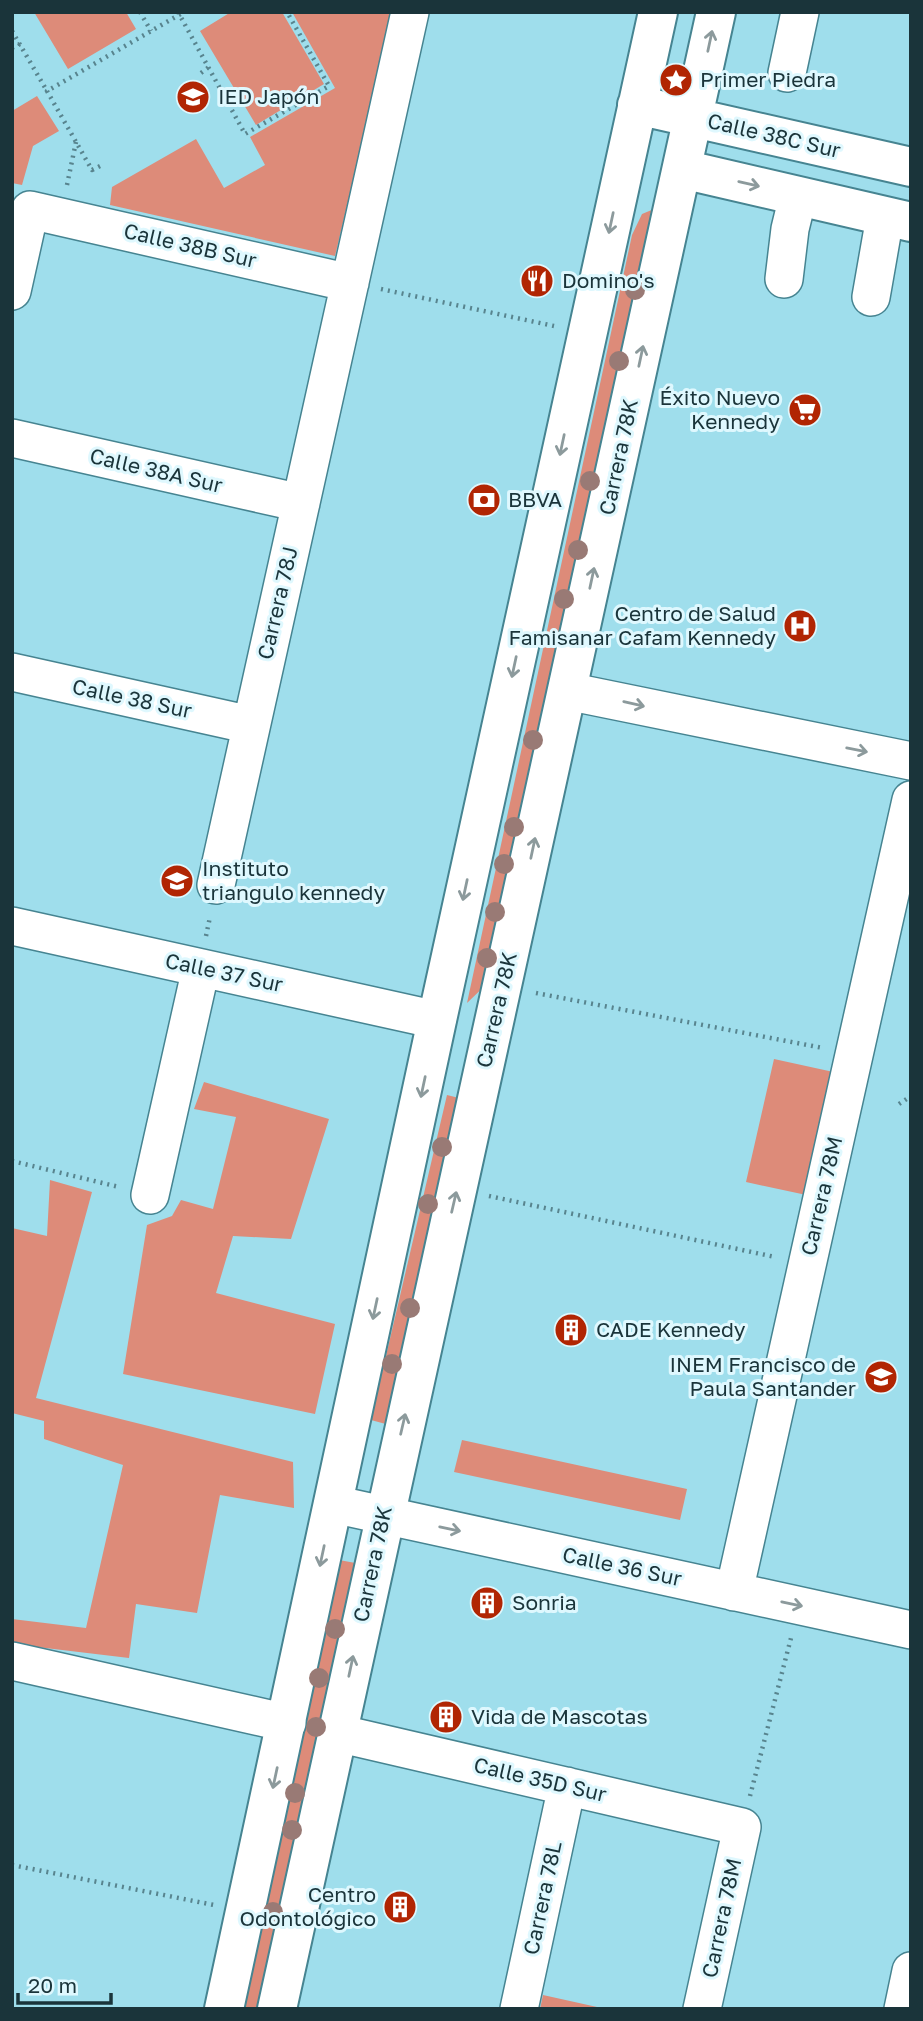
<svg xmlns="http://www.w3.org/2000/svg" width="923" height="2021" font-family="'Golos Text',sans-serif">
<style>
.green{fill:#dd8b79}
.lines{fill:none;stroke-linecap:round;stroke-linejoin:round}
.minor-casing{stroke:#468491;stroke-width:40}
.major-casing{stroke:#468491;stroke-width:42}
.path{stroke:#58848e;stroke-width:4.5;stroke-dasharray:2 5;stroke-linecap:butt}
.minor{stroke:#fff;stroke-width:37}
.major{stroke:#fff;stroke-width:38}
.tree{fill:#997a75}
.oneway{stroke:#8c9a9c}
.labels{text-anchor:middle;stroke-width:6;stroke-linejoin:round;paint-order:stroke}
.poi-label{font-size:21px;fill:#1a343a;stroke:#dff8fe;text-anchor:start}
.street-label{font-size:21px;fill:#1a343a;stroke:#dff8fe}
</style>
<rect width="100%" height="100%" fill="#9fdeec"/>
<path class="green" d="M34,12H126L136,29L68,69Z
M231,12H282L324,84L256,125L200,31Z
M292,12H393L335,256L110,205L112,187L196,139L224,188L265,165L250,137L335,88Z
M37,96L59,131L33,146L22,185L12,183V111Z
M654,209L494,977L467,1003L632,235L642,214Z
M774,1059L838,1073L811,1196L746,1182Z
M204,1082L329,1119L291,1239L233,1236L216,1293L335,1324L315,1414L123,1374L147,1225L172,1216L181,1200L213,1209L236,1117L194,1109Z
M447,1095L467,1100L393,1426L371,1420Z
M50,1180L92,1192L36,1398L293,1462L294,1508L220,1495L197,1613L136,1604L129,1658L12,1644V1619L86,1628L123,1465L44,1439V1421L12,1413V1228L47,1236Z
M462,1440L687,1489L680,1520L454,1472Z
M339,1560L361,1564L263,2009H241Z
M543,1995L606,2009H540Z"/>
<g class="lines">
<defs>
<path id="minor" d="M787,73L800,12
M784,279L790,229L798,196
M12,291L30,210L350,283
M871,297L885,217
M12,438L301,503
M12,672L251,725
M567,691L911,761
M216,885L410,12
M12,926L437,1020
M150,1195L201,968
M333,1504L911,1630
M734,1592L911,800
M12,1661L287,1723
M337,1733L742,1827L702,2009
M519,2009L567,1786
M903,2009L911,1971"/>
<path id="major" d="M637,105L911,167
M682,169L911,222
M224,2009L437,1020L658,12
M277,2009C421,1343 572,678 716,12"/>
</defs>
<use href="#minor" class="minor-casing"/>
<use href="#major" class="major-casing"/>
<path class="path" d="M140,12L151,31
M178,12L245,134L329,86L287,12
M12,31L47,91
M12,48L20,44
M201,73L209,67
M100,166L92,170L47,91L184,12
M67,185L76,142
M381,289L554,326
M206,936L210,917
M536,993L823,1048
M899,1104L911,1096
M12,1161L119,1187
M489,1196L775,1257
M750,1796L791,1638
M12,1865L214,1905"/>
<use href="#minor" class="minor"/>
<use href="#major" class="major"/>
</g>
<g class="tree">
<circle cx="635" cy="290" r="10"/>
<circle cx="619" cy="361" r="10"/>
<circle cx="590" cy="481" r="10"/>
<circle cx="578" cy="550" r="10"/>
<circle cx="564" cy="599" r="10"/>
<circle cx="533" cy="740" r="10"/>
<circle cx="514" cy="827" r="10"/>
<circle cx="504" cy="864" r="10"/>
<circle cx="495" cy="912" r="10"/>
<circle cx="487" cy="958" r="10"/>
<circle cx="442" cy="1147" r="10"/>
<circle cx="428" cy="1204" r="10"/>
<circle cx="410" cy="1308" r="10"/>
<circle cx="392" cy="1364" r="10"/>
<circle cx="335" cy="1629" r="10"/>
<circle cx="319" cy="1678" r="10"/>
<circle cx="316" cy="1727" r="10"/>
<circle cx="295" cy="1793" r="10"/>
<circle cx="292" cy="1830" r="10"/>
<circle cx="273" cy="1912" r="10"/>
</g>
<defs><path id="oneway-shaft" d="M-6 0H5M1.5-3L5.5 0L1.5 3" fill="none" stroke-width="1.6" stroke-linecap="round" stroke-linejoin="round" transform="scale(1.75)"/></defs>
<g class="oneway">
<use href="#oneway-shaft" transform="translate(710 41) rotate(-78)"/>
<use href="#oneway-shaft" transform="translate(749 184) rotate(13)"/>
<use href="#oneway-shaft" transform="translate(611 223) rotate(102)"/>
<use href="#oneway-shaft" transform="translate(641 356) rotate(-78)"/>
<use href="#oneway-shaft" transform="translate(562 445) rotate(102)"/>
<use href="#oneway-shaft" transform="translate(592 578) rotate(-78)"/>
<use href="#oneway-shaft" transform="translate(514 667) rotate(102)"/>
<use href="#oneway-shaft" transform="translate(634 704) rotate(13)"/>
<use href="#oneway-shaft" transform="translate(857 750) rotate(11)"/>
<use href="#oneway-shaft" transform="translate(533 848) rotate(-78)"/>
<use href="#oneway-shaft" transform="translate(465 890) rotate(102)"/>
<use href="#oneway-shaft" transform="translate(423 1087) rotate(102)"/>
<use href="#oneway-shaft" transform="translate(454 1202) rotate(-77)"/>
<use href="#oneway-shaft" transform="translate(375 1309) rotate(102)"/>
<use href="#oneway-shaft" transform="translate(403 1424) rotate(-77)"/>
<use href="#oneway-shaft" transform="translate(450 1529) rotate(12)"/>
<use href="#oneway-shaft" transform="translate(322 1556) rotate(102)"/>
<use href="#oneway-shaft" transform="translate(792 1604) rotate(12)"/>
<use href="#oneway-shaft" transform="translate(351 1666) rotate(-78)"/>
<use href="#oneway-shaft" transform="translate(275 1778) rotate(102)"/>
</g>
<defs>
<symbol id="sight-disc" viewBox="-11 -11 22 22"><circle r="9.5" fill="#b12503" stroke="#dff8fe"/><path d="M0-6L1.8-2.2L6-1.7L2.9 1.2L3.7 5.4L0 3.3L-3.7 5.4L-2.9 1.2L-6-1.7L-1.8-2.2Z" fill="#fff"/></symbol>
<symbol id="school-disc" viewBox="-11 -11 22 22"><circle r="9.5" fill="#b12503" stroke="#dff8fe"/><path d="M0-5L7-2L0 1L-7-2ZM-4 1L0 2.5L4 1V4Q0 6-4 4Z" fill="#fff"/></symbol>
<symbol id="restaurant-disc" viewBox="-11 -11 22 22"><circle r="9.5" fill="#b12503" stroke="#dff8fe"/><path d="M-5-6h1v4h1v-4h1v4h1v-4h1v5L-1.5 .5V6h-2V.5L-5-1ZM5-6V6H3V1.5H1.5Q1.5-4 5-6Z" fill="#fff"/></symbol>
<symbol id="supermarket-disc" viewBox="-11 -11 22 22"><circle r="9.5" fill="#b12503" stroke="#dff8fe"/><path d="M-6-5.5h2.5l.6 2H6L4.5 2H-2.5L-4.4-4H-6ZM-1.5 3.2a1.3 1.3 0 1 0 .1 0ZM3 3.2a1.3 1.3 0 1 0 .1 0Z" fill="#fff"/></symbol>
<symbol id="bank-disc" viewBox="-11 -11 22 22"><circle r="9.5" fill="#b12503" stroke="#dff8fe"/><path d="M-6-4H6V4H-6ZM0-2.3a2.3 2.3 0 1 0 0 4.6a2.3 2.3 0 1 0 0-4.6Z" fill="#fff"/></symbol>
<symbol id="hospital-disc" viewBox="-11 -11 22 22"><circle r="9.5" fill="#b12503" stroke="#dff8fe"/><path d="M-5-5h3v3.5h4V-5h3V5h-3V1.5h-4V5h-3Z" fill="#fff"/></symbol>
<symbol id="building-disc" viewBox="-11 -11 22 22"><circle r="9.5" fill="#b12503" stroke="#dff8fe"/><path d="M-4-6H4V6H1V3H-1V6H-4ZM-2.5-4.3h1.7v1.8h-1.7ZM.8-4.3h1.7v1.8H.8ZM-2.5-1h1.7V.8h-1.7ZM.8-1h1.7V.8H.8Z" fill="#fff"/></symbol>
</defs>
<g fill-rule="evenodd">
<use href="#sight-disc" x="657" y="61" width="38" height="38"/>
<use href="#school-disc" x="174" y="78" width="38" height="38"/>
<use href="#restaurant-disc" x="518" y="262" width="38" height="38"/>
<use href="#supermarket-disc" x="786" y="391" width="38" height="38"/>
<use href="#bank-disc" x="465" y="481" width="38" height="38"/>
<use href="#hospital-disc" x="781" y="607" width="38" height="38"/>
<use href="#school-disc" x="158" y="862" width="38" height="38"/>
<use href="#building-disc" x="552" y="1311" width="38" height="38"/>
<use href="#school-disc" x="862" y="1358" width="38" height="38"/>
<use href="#building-disc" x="468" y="1584" width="38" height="38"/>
<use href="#building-disc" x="427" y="1698" width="38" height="38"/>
<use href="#building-disc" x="381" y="1888" width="38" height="38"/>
</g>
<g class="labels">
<g class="poi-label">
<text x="700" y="87">Primer Piedra</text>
<text x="218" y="104">IED Japón</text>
<text x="562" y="288">Domino's</text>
<text x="780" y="405" text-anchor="end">Éxito Nuevo<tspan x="780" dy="24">Kennedy</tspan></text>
<text x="508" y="507">BBVA</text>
<text x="776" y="621" text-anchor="end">Centro de Salud<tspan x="776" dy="24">Famisanar Cafam Kennedy</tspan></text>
<text x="202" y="876">Instituto<tspan x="202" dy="24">triangulo kennedy</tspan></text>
<text x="596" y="1337">CADE Kennedy</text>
<text x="856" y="1372" text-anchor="end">INEM Francisco de<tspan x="856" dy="24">Paula Santander</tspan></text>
<text x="512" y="1610">Sonria</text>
<text x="471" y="1724">Vida de Mascotas</text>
<text x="376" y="1902" text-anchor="end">Centro<tspan x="376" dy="24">Odontológico</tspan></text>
</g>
<g class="street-label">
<text transform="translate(774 136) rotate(13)" y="7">Calle 38C Sur</text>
<text transform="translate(190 246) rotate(13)" y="7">Calle 38B Sur</text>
<text transform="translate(619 457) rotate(-78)" y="7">Carrera 78K</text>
<text transform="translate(156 471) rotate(13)" y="7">Calle 38A Sur</text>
<text transform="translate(278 603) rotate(-77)" y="7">Carrera 78J</text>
<text transform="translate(132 699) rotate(12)" y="7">Calle 38 Sur</text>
<text transform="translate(224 973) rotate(12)" y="7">Calle 37 Sur</text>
<text transform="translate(497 1010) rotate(-77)" y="7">Carrera 78K</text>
<text transform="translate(822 1196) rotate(-77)" y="7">Carrera 78M</text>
<text transform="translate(373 1564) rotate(-78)" y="7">Carrera 78K</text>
<text transform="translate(622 1567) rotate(12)" y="7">Calle 36 Sur</text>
<text transform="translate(540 1780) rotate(13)" y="7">Calle 35D Sur</text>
<text transform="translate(543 1898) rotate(-78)" y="7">Carrera 78L</text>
<text transform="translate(722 1918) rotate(-78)" y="7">Carrera 78M</text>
</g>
</g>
<rect width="923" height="2021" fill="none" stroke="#1a343a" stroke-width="28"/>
<path d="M18 1993v10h93v-10" fill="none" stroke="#1a343a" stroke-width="3.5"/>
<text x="28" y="1993" font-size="21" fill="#1a343a" stroke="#dff8fe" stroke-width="5" paint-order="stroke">20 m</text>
</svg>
